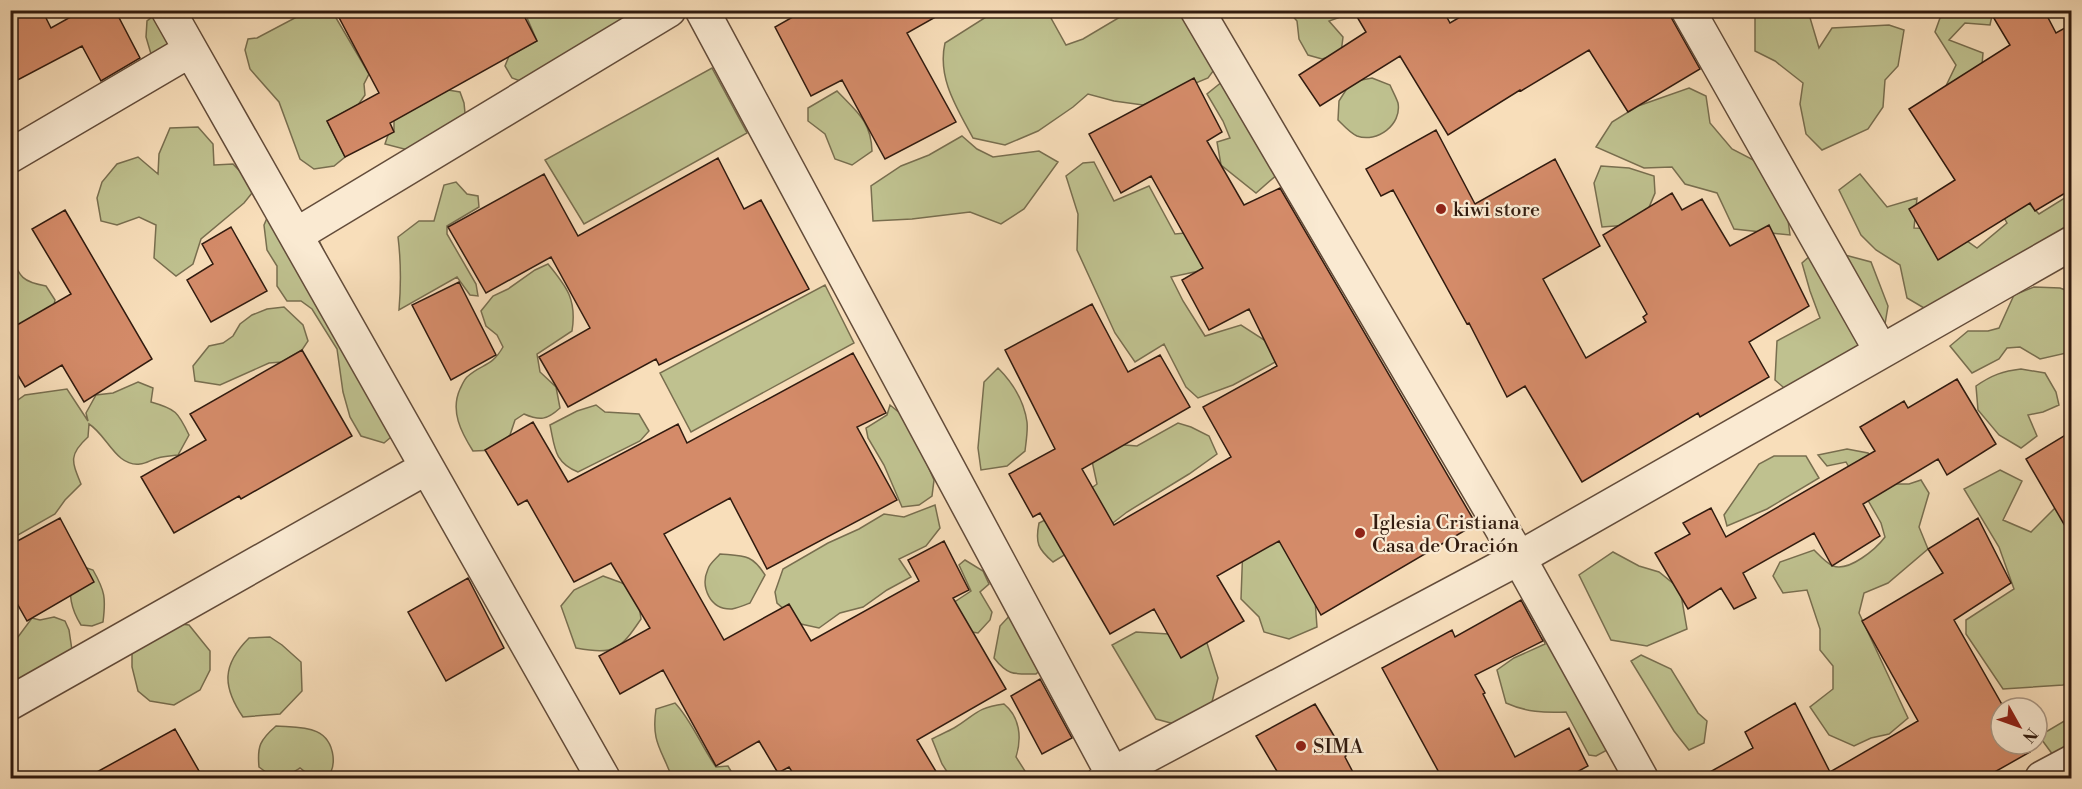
<svg xmlns="http://www.w3.org/2000/svg" width="2082" height="789" font-family="'Libre Bodoni',serif">
<style>
.green{fill:#bfc18f;stroke:#786e4f;stroke-width:1.5}
.building{fill:#d48b69;stroke:#311b0f;stroke-width:1.5}
.lines{fill:none;stroke-linecap:round;stroke-linejoin:round}
.minor-casing{stroke:#634c3a;stroke-width:36}
.minor{stroke:#faead2;stroke-width:33}
.poi-dot{fill:#8f2418;stroke:#faead2;stroke-width:2}
.labels{text-anchor:middle;stroke-width:4.5;stroke-linejoin:round;paint-order:stroke}
.poi-label{font-size:20px;fill:#311b0f;stroke:#faead2;text-anchor:start}
</style>
<rect width="100%" height="100%" fill="#f8deba"/>
<filter id="stains"><feTurbulence type="fractalNoise" baseFrequency=".00333" numOctaves="4"/><feColorMatrix values="0 0 0 0 .2 0 0 0 0 .09 0 0 0 0 .02 0 0 0 .5 -.17"/></filter>
<radialGradient id="worn" r=".72"><stop offset=".6" stop-color="#630" stop-opacity="0"/><stop offset="1" stop-color="#630" stop-opacity=".3"/></radialGradient>
<path class="green" d="M997,10L1047,11L1066,45L1083,39L1130,11H1214L1222,59L1208,78L1143,105L1114,101L1088,94L1073,107L1038,131L1005,145L973,138C957,108 937,78 945,43Z
M1762,10L1775,11L1783,17L1786,11H1808L1819,48L1832,28L1889,25L1904,30L1898,66L1885,80L1883,107L1868,129L1822,150L1806,134L1800,104L1803,83L1775,61L1755,51V18Z
M160,11L193,23L159,59L151,54L146,37L147,21Z
M308,11H332L369,74L364,84L365,95L358,105L327,121L345,157L334,166L314,169L300,159L279,102L250,69L245,50L248,39L257,38Z
M524,11H669L523,82L512,78L505,66L509,56L537,41Z
M1288,11H1353L1352,13L1329,21L1343,37L1341,53L1322,59L1308,55L1299,39L1297,21Z
M1951,11H1993L1990,25L1965,23L1949,40L1983,53L1981,77L1943,92L1956,65L1935,32L1940,18Z
M712,68L747,133L584,224L545,160Z
M1372,78L1390,85C1392,90 1396,97 1398,103C1402,125 1377,143 1357,136C1350,133 1343,125 1338,120L1339,101L1351,82Z
M1223,81L1279,173L1256,193L1221,165L1217,142L1230,138L1223,121L1207,94Z
M1689,88L1706,96L1710,123L1732,149L1782,175L1790,235L1734,229L1717,193L1685,184L1672,167L1644,168L1596,147L1612,122L1638,106Z
M448,90L460,92L464,103L466,123L408,150L385,144L388,135L394,131V120Z
M837,91C857,112 871,121 872,151L852,165L835,159L825,134L808,121V108Z
M198,127L213,144L214,165L233,164L256,188L244,203L201,239L193,264L176,276L154,258L156,225L139,217L117,225L101,221L97,198L102,182L117,164L138,157L158,174L159,154L170,128Z
M962,136L977,149L993,157L1039,151L1058,162L1024,209L1001,224L970,212L912,219L873,221L871,186L901,166L929,155Z
M1094,162L1114,201L1149,186L1175,234L1196,232L1229,250L1199,271L1171,277L1183,301L1205,336L1241,325L1264,340L1278,337L1279,360L1233,385L1198,398L1186,387L1164,344L1135,362L1115,333L1077,250L1078,214L1066,176L1083,163Z
M1601,166L1629,168L1654,176L1655,193L1642,224L1602,227L1594,183Z
M1860,174L1887,207L1917,198L1914,228L1950,229L1977,248L2007,223L1984,183L2020,194L2039,214L2071,194V231L1936,315L1907,298L1900,265L1876,250L1861,235L1839,190Z
M456,182L467,194L478,196L479,207L447,226V234L476,284L478,296L470,295L457,277L399,310C401,286 401,261 398,237L419,221H434L444,185Z
M270,211H305L345,295L354,305L360,325L403,427L384,443L361,436L350,417L343,392L337,349L312,309L301,301H287L277,286V266L267,250L264,225Z
M1819,248L1871,262L1888,306L1883,336L1807,408L1775,380L1777,341L1820,318L1810,291L1802,263Z
M10,255C20,277 22,282 46,286L55,300L52,316L16,326L11,321Z
M548,264C567,287 577,300 572,331L537,354L540,372L556,387L560,408C547,420 540,421 524,414L515,420L510,435L496,450L473,451C461,432 450,411 460,389C462,385 464,380 467,377C482,363 491,368 503,347L497,335L486,326L481,311L493,296L508,289L535,270Z
M825,285L854,343L691,432L660,373Z
M2034,287L2060,288L2071,292V352L2040,359L2020,347L2007,348L1999,359L1972,373L1950,346L1968,331H1988L1999,328L2014,295Z
M284,307L303,325L308,341L302,350L282,362L269,363L220,385L195,381L193,366L209,346L223,343L233,336L240,324L252,315L267,309Z
M998,368C1012,382 1024,401 1027,422C1028,431 1026,442 1025,451L1007,466L981,470L978,448L984,382Z
M2021,369L2045,373L2056,392L2059,405L2043,412L2028,415L2037,436L2021,448L1999,435L1978,410L1976,386C1992,375 2003,371 2021,369Z
M138,382L153,388L151,402C176,409 178,412 189,435L178,455C171,456 165,456 158,458C152,459 146,464 140,464C116,467 107,435 89,424L88,437C68,455 72,462 81,484L65,500L55,514L11,539V405L25,395L67,389L88,421L86,413L96,395L113,393Z
M596,405L605,412L639,414L649,431L640,441L578,472C554,462 555,448 550,425L577,411Z
M890,405L901,414L927,464L934,480L932,496L919,505L902,507L884,465L868,438L866,428L887,415Z
M1118,415L1125,445L1137,446L1178,423L1191,427L1209,436L1217,454L1189,474L1127,512L1100,533L1053,562C1038,549 1035,543 1039,523L1051,517L1097,484L1092,461Z
M1847,449L1868,453L1896,484H1909L1921,480L1929,493L1919,527L1928,549L1888,583L1864,593L1859,613L1908,718L1889,734L1871,738L1854,746L1829,735L1810,707L1833,689V666L1820,650V629L1807,590L1783,593L1773,576L1780,562L1814,550C1819,555 1826,563 1833,566C1849,572 1876,549 1885,537L1881,523L1846,462L1827,466L1818,455Z
M1774,456H1806L1819,478L1767,509L1727,526L1724,515L1759,464Z
M2000,470L2022,481L2003,520L2031,532L2058,505L2071,488L2072,680L2063,685L2003,689L1966,634V620L2014,589L1999,547L1964,489Z
M935,505L940,528L926,546L899,559L911,577L887,590L863,607L840,613L819,628L801,624L777,603L775,592L783,569L828,543L859,529L884,514L904,517Z
M1261,531L1294,547L1314,586L1317,627L1289,639L1264,632L1259,617L1241,599L1243,544Z
M1613,552L1639,566L1659,572L1680,589L1687,629L1647,646L1611,640L1579,575Z
M720,554C744,556 752,554 765,575L750,603C745,605 738,608 732,609C710,610 700,587 708,569C710,563 717,558 720,554Z
M965,560L983,571L989,584L980,592L992,612L990,620L978,633L965,631L953,603L971,591L959,565Z
M81,566L93,570C105,591 106,598 103,622L92,626L81,625C69,606 70,594 70,572Z
M603,576C632,586 637,587 641,619C620,650 615,655 576,648L561,606L574,590Z
M1013,612L1057,654L1036,674C1015,674 1008,676 994,658L1000,626Z
M54,617L65,621L69,630L73,657L11,685L10,637H18L32,618L40,620Z
M147,620L189,625L210,651V670L200,690L174,705L150,701L138,691L132,667V647Z
M1136,632L1185,635L1207,643L1218,678L1212,702L1193,720L1178,725L1156,719L1112,645Z
M1542,633L1609,749L1596,756L1589,755L1566,712C1544,713 1526,712 1506,703L1497,670L1514,658L1545,644Z
M270,637L282,645L301,662L302,691L280,714L243,717C222,686 222,665 249,638Z
M1641,655L1671,669L1698,713L1707,721L1704,743L1689,750L1674,731L1631,661Z
M675,703C692,721 701,746 716,767L728,766L735,778H672C662,749 651,743 656,709Z
M1004,704C1020,717 1022,738 1016,757L1025,771L1026,778H951L942,764L932,739C939,735 947,732 954,728C976,715 975,708 1004,704Z
M2071,717V747L2053,755L2039,736Z
M276,726C302,728 329,725 333,756C334,765 333,772 326,778H313L300,768C280,780 278,782 259,767C257,746 260,740 276,726Z"/>
<path class="building" d="M10,10H42L51,28L83,10H115L140,58L101,81L82,46L10,84Z
M335,10H521L537,41L390,123L394,132L345,157L327,121L379,93Z
M805,10H948L907,33L956,122L885,159L842,80L811,96L775,27Z
M1353,10H1443L1450,23L1472,10H1669L1672,19L1700,69L1628,112L1589,50L1521,91L1520,90L1448,135L1400,56L1320,106L1299,75L1366,32Z
M1989,10H2044L2056,33L2072,24V189L2035,211L2030,203L1938,260L1909,209L1955,180L1909,109L2010,45Z
M1194,78L1222,132L1207,141L1244,205L1280,188L1476,524L1321,615L1279,541L1217,576L1244,621L1181,658L1154,609L1110,634L1040,513L1033,517L1009,474L1055,449L1005,350L1092,304L1128,372L1160,355L1190,407L1082,469L1114,525L1231,457L1203,407L1277,366L1249,309L1209,330L1182,280L1203,268L1151,176L1121,193L1089,134Z
M1436,130L1475,204L1555,159L1600,246L1543,279L1586,358L1646,322L1643,317L1647,314L1603,235L1672,193L1682,210L1702,199L1730,246L1769,225L1809,306L1749,342L1769,377L1700,417L1698,413L1582,482L1525,386L1507,397L1469,323L1467,324L1393,190L1381,196L1366,169Z
M718,158L744,209L761,200L809,289L659,365L656,359L568,407L539,357L590,328L551,257L486,293L448,227L544,174L578,236Z
M65,210L152,359L84,402L62,365L25,387L10,362V329L71,294L32,229Z
M231,227L267,291L211,322L187,280L213,264L202,244Z
M459,282L496,355L451,380L412,305Z
M302,350L352,436L241,499L239,496L174,533L141,477L206,440L190,414Z
M853,353L886,413L857,427L897,500L767,569L730,498L664,534L724,640L789,604L811,641L919,581L908,560L944,541L969,590L953,598L1006,689L917,740L940,778H796L789,767L778,773L759,741L716,766L663,670L620,694L599,656L650,628L611,563L574,582L527,500L518,505L485,450L533,422L568,482L678,424L687,443Z
M1957,379L1996,444L1947,475L1938,459L1863,504L1880,536L1832,566L1814,533L1743,573L1756,598L1734,609L1721,588L1688,609L1655,553L1690,534L1683,523L1711,508L1726,537L1875,451L1860,427L1904,401L1908,408Z
M2072,431V538L2026,459Z
M60,518L94,582L27,621L10,591V545Z
M1978,518L2011,583L1954,620L2004,708H2001V744H2025L2030,752L1984,778H1699L1753,748L1745,732L1795,703L1830,772L1918,721L1862,621L1943,573L1928,549Z
M468,578L504,648L446,681L408,612Z
M1521,600L1543,641L1475,675L1485,693L1483,694L1515,757L1569,728L1588,766L1566,778H1442L1382,668L1452,630L1455,637Z
M1040,679L1072,738L1042,754L1011,696Z
M1315,704L1346,756L1345,757L1356,778H1281L1256,736Z
M175,729L203,778H86Z"/>
<g class="lines">
<defs>
<path id="minor" d="M168,10L603,778
M702,10L1113,775
M1197,10L1519,558L1641,778
M1688,10L1881,351
M10,156L189,51
M296,235L669,10
M10,703L426,468
M1105,778L1519,558L2072,243
M2042,778L2072,762"/>
</defs>
<use href="#minor" class="minor-casing"/>
<use href="#minor" class="minor"/>
</g>
<g class="poi-dot">
<circle cx="1441" cy="209" r="6"/>
<circle cx="1360" cy="533" r="6"/>
<circle cx="1301" cy="746" r="6"/>
</g>
<g class="labels">
<g class="poi-label">
<text x="1453" y="216">kiwi store</text>
<text x="1372" y="529">Iglesia Cristiana<tspan x="1372" dy="23">Casa de Oración</tspan></text>
<text x="1313" y="753">SIMA</text>
</g>
</g>
<rect width="2082" height="789" fill="none" stroke="#f8deba" stroke-width="36"/>
<rect x="12" y="12" width="2058" height="765" fill="none" stroke="#311b0f" stroke-width="3"/>
<rect x="18" y="18" width="2046" height="753" fill="none" stroke="#311b0f" stroke-width="1.5"/>
<g transform="translate(2019 726) rotate(130)"><circle r="28" fill="#faead2" stroke="#aa9784" stroke-width="1.5"/>
<path d="M0-4.5L10 22L0 15L-10 22Z" fill="#8f2418"/>
<text y="-9" font-size="16" font-weight="bold" text-anchor="middle" fill="#311b0f">N</text>
</g>
<rect width="100%" height="100%" filter="url(#stains)"/>
<rect width="100%" height="100%" fill="url(#worn)"/>
</svg>
